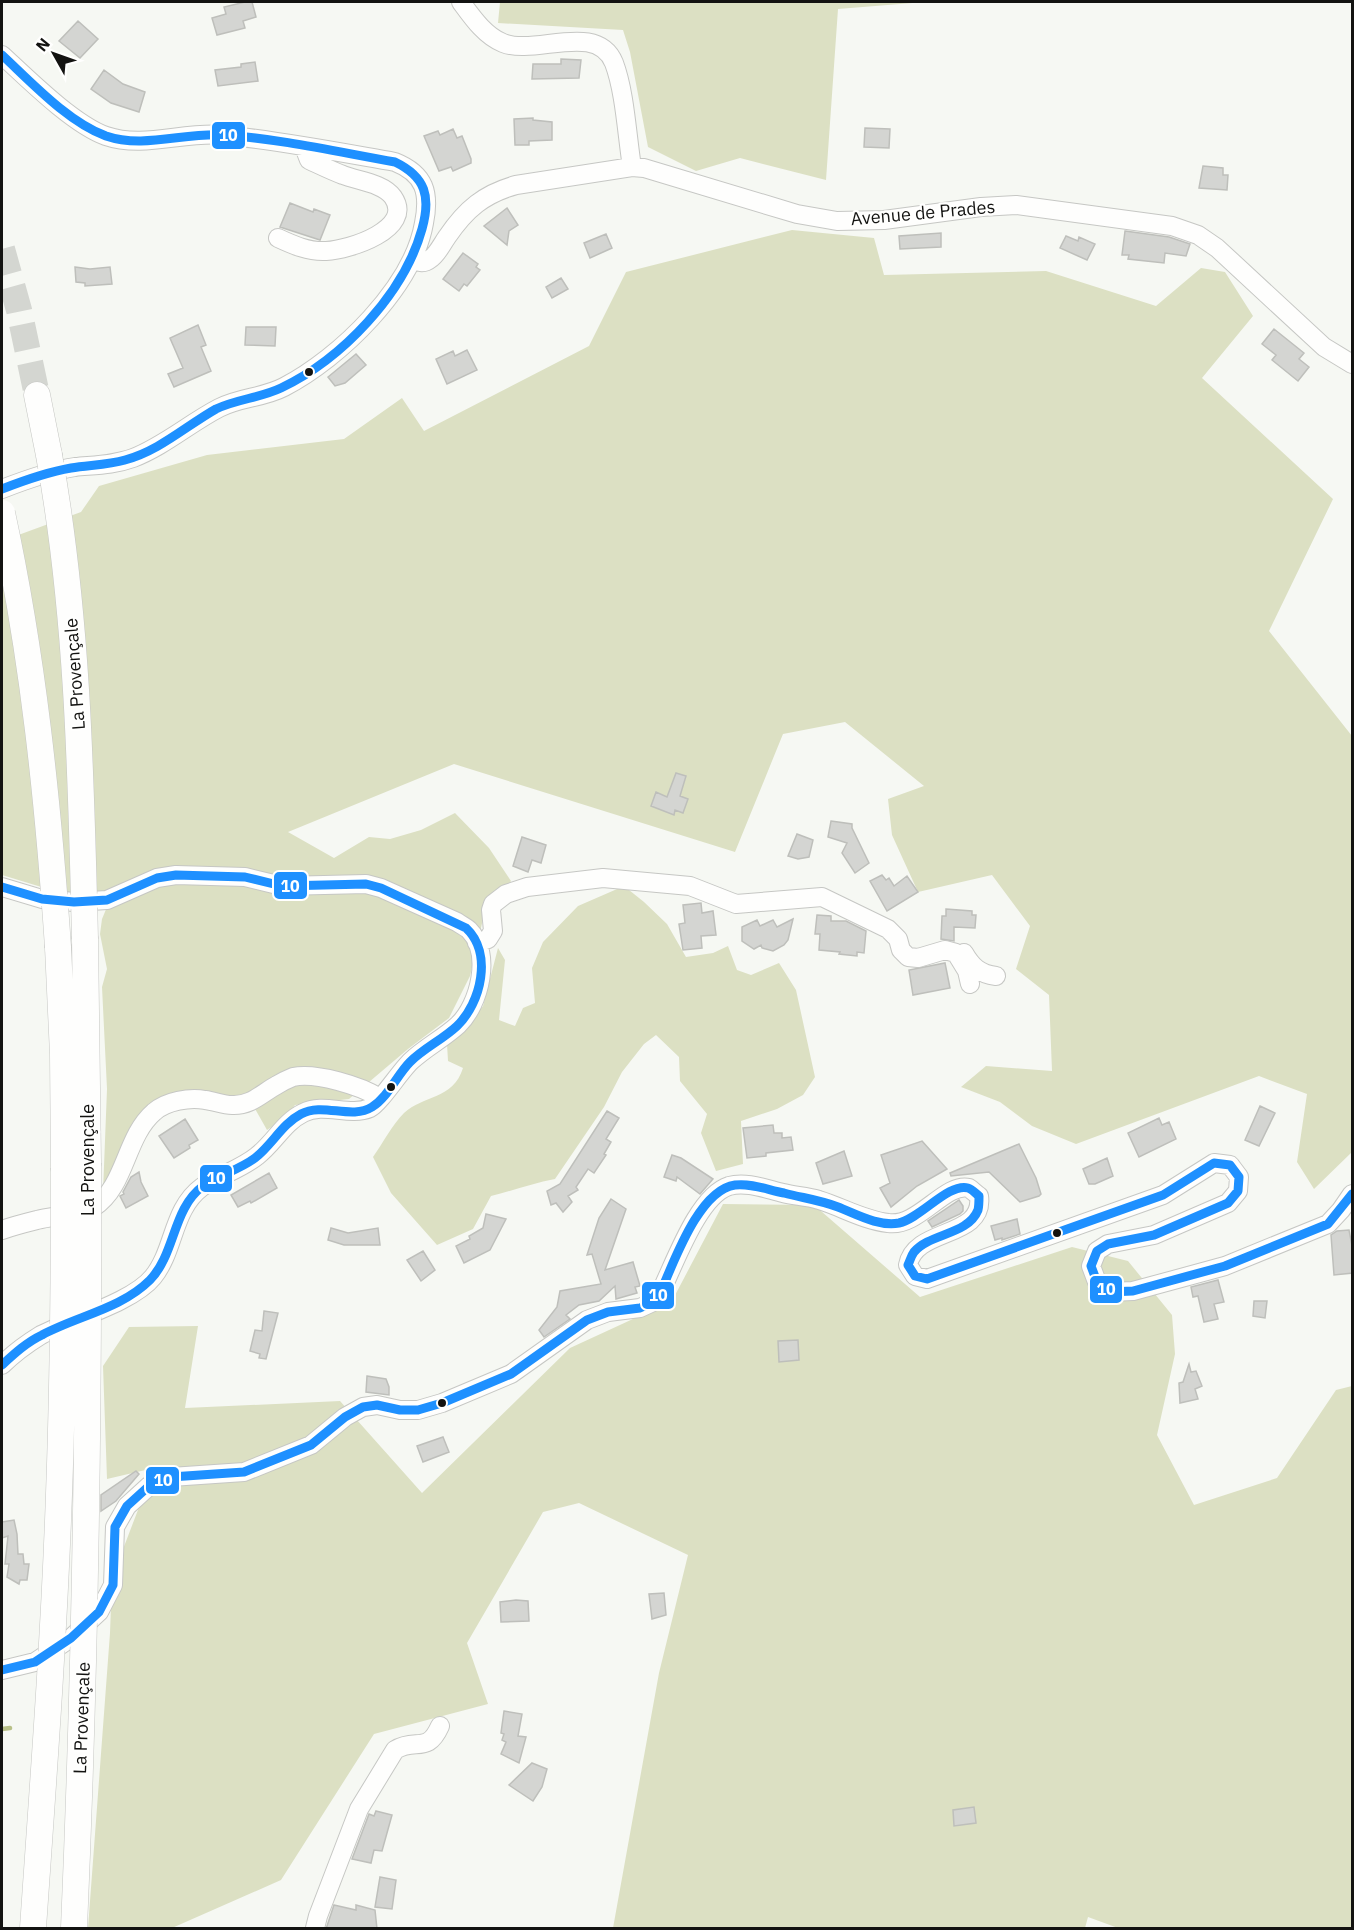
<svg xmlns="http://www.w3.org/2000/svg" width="1354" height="1930" font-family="'IBM Plex Sans',sans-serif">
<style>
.green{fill:#dce0c3}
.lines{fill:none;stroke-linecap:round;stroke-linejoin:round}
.stream{stroke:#b8c088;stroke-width:4.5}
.building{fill:#d4d5d2;stroke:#bebfbb;stroke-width:1.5}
.highway-tunnel{stroke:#d4d6d1;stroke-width:26;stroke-dasharray:26 13;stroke-linecap:butt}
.minor-casing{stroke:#c6c7c4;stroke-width:20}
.highway-casing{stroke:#c6c7c4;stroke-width:27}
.minor{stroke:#fefefd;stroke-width:18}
.highway{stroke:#fefefd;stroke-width:26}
.highway-bridge-casing{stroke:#c6c7c4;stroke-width:27;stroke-linecap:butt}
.highway-bridge{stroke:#fefefd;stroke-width:26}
.bus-1-casing{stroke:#fffffe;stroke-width:14}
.bus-1{stroke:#1e90ff;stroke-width:9}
.bus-dot{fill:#131311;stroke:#fffffe;stroke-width:2}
.labels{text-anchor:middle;stroke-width:4.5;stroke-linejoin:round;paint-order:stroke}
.street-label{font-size:18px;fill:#131311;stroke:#fffffe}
.line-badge{stroke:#fffffe;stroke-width:2}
.badge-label{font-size:16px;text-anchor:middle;font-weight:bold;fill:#fff}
</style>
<rect width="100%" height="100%" fill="#f6f8f3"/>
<path class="green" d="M500,2H925L838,9L826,180L740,158L696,171L648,147L630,52L623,30L498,23Z
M792,230L874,238L884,275L1046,271L1156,306L1201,268L1225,272L1253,316L1202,378L1333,499L1269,631L1352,736V1152L1314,1189L1297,1162L1307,1094L1259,1076L1076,1144L1032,1126L1000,1102L961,1087L986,1066L1052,1071L1049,995L1016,969L1030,926L992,875L918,892L892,835L888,799L924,786L845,722L783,734L735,852L454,764L288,832L334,858L369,837L390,839L421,830L455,813L489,848L511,881L483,919L470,976L449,1018L408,1049L349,1099L295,1105L285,1118L267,1130L246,1093L236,1097L163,1098L103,1192L107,1089L102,987L107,969L100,934L102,919L107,907L2,875V541L81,512L99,486L207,455L344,439L402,398L424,431L589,346L626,272Z
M624,886L644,902L667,924L686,957L713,953L728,946L737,970L751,975L779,963L796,990L815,1077L803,1095L777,1109L741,1121L743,1164L716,1171L701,1133L707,1114L680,1081L679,1057L656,1035L644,1044L622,1072L604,1107L555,1179C533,1183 512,1191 491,1196L473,1229L437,1245L391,1193L373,1157C383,1143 392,1125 404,1113C423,1095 453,1100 463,1068L448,1061L447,1044L462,1032L483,1006L498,948L505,960L499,1020L515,1026L523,1008L535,1003L532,968L543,942L578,906Z
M723,1204L814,1205L920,1297L1072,1247L1128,1261L1172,1315L1175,1354L1157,1435L1194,1505L1277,1478L1336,1390L1352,1386V1928H1118L1088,1917L1085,1928H613L659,1673L688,1555L579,1503L543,1512L467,1643L488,1704L374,1734L281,1880L172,1928H88L110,1633L112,1578L154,1468L107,1479L103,1366L129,1327L198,1326L185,1408L340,1401L422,1493L570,1348L672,1301Z"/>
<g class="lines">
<path class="stream" d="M2,1729L10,1728"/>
</g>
<path class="building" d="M245,2H252L256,17L243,21L245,28L217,35L212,18L226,14L224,7Z
M78,21L98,39L80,58L59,41Z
M561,59L581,60L579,78L532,79L533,64H561Z
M255,62L258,81L218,86L215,70L241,67V64Z
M104,70L123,84L145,92L139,112L111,103L91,89Z
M533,118V120L552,122V140L529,141V145H515L514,119Z
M865,128L890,129L889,148L864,147Z
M453,129L457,138L462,136L471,159V163L453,171L451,167L439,171L424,136L438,131L440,135Z
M1203,166L1223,168V175H1228L1227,190L1199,188Z
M290,203L313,212L314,209L330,215L320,240L280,227Z
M507,208L518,225L509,231L507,245L484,226Z
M1125,231L1169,237L1190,244L1186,256L1165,253L1164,263L1128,259L1129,255H1122Z
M941,233V247L900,249L899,236Z
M606,234L612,248L590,258L584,243Z
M1066,236L1078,241L1079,237L1095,244L1087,260L1060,248Z
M463,253L478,264L476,267L480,270L467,286L464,284L459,291L443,279Z
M75,267L90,269L110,267L112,284L85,286V283L76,282Z
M561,278L568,289L552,298L546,287Z
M198,325L206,345L201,347L211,371L174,387L168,374L183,368L170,338Z
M246,327H276L275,346L245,345Z
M1274,329L1304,353L1299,359L1309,367L1298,381L1272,360L1276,355L1262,344Z
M467,350L477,370L447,384L436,359L453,351L455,356Z
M356,354L366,365L345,383L335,386L328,377Z
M676,773L686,776L680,796L688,799L683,813L675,810L674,815L651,806L656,792L667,797Z
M831,821L852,824V828L869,863L855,873L842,853L847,843L828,837Z
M797,834L813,840L809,857L798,859L788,856Z
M522,837L546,845L541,863L532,860L528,872L513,866Z
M882,875L886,880L889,878L894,886L907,876L918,892L887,911L870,881Z
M701,903L702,913L713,911L716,935L701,936L702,948L683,950L679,924L685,923L683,905Z
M946,909L972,911V915H976L975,928L954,927V941L941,939L942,916H946Z
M817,915L831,916V921H846L866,931L864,953L857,952V956L839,954L840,952L819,950L820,934H815Z
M793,919L788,940L784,945L773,951L762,948L761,945L754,949L742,941V927L757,920L760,926L773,920L777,927Z
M945,963L950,988L913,995L909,970Z
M1260,1106L1275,1113L1259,1146L1245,1140Z
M607,1111L619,1118L606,1139L611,1142L604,1154L606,1155L594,1173L588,1169L576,1187L578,1190L568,1196L572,1202L563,1212L556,1203L551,1205L547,1191L560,1184Z
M1159,1118L1162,1125L1169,1122L1176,1139L1139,1157L1128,1133Z
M185,1119L198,1140L189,1145L190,1148L174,1158L159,1136Z
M773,1125L774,1133H782V1138L791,1137L793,1150L766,1153V1156L747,1158L743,1128Z
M922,1141L947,1169L917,1186L891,1207L880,1188L890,1183L881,1155Z
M1019,1144L1036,1178L1041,1194L1039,1196L1020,1202L989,1172L951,1176L950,1173Z
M844,1151L852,1176L823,1184L816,1163Z
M672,1155L681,1158L713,1179L700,1194L677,1177L676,1181L664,1177Z
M1107,1158L1113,1176L1095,1184H1089L1083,1169Z
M139,1172L141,1182L148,1196L126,1208L120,1196L124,1194L123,1192L131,1177Z
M269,1173L277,1188L251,1203L250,1201L238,1207L231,1195Z
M611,1199L626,1209L605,1270L633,1262L640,1286L635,1287L637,1293L616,1299L615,1286L599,1301L579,1305L566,1315L570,1319L544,1337L539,1330L557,1307L560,1291L601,1284L592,1254L587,1255L599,1218Z
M959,1200L963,1206V1211L960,1214L932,1227L928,1221Z
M486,1214L506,1219L490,1250L464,1263L456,1246L470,1239L469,1236L483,1228Z
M1017,1219L1020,1234L1002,1240V1238L995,1240L991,1226Z
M331,1228L348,1233L378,1228L380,1245H344L328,1240Z
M1349,1230L1353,1251V1273L1334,1275L1331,1235L1337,1231Z
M423,1251L435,1270L421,1281L407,1260Z
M1218,1280L1224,1302L1214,1304L1218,1319L1204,1322L1198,1296L1193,1297L1191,1287Z
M1254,1301H1267L1265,1318L1253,1316Z
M264,1311L278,1313L266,1359L259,1358L260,1354L250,1351L255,1330L262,1331Z
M798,1340L799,1360L779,1362L778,1341Z
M1189,1364L1191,1372L1196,1371L1202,1386L1195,1389L1198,1399L1180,1403L1179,1383L1183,1382Z
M367,1376L386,1379L389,1387V1395L366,1392Z
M443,1437L449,1452L423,1462L417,1446Z
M136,1471L139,1474L116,1501L101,1511V1495Z
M14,1520L17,1534L18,1554H23L24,1564H29L27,1580H20L19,1584L7,1577L9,1564H5L8,1536L2,1538V1522Z
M664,1593L666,1615L652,1619L649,1594Z
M516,1600L528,1601L529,1621L501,1622L500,1602Z
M504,1711L522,1714L518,1736L526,1737L519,1763L501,1754L506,1742L502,1740L504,1734L501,1733Z
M532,1763L547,1769L542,1787L533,1801L509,1785Z
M974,1807L976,1823L954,1826L953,1810Z
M376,1811L392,1815L382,1851L374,1850L371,1863L352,1859L369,1814L374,1816Z
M380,1877L396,1880L392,1909L375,1907Z
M334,1905L356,1910V1905L375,1910L377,1929H326Z"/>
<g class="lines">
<path class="highway-tunnel" d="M2,249L19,310L37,395"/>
<defs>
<path id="minor" d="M461,2C472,17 485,36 503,43C535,56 597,21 614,63C625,92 627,136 632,167
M2,55C28,79 73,124 106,136C144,149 184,131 224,135C281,141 338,152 395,162C425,174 430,193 424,223C413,287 340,358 284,387C263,398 240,397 219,408C190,423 164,446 133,458C114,465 95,465 75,467C50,471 25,480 2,489
M278,238C293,245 309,252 326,251C349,250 415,229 393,197C383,183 358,181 343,175C332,171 320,165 309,160L304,147
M413,260C419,262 424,264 430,259C437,255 442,244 447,237C466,209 484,194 516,185L632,167L644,168L797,214L837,221L884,220L981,207L1016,205L1172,226L1198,235L1217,248L1324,347L1352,364
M2,887L42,899L74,902L107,900L157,878L176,875L245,877L282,886L366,884L381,888L457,922C461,925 466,927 469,930C492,953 480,1004 458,1025C444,1038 426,1047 411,1061C401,1070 379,1104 370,1108C349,1117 324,1102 303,1113C284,1122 274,1143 257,1156C241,1169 220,1175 202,1187C172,1209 175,1250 153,1277C133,1302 72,1319 41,1335C28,1343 13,1354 2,1365
M477,943L488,939L493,931L491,910L493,904L506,894L527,887L603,878L690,886L736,904L822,897L888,929L898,939L901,950L908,957L918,958L945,950L956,953L967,971L970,984
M964,953C972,967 980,974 996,976
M2,1230C13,1226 25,1223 37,1220C51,1216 83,1214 94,1207C126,1186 125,1137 154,1112C166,1101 190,1097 205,1100C214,1101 223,1105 232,1105C251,1106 262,1093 277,1085C282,1082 288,1079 293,1077C316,1072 361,1086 380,1098
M2,1670L35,1662L71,1638L99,1612L113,1585L115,1527L127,1506L149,1486L171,1477L244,1472L311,1445L345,1417L363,1407L377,1405L400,1410H418L442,1403L511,1374L587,1320L608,1312L640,1308L653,1302L661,1291C675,1263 698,1196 729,1186C746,1181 766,1189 783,1193C794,1196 807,1196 819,1200C842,1207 863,1220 888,1223C918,1228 945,1182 969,1188C972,1190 976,1194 979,1196C985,1239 915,1227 908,1265L915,1276L927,1279L1163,1195L1214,1163L1230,1165L1239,1177L1238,1191L1228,1203L1154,1235L1108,1244L1097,1251L1091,1266L1097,1282L1109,1292L1133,1291L1225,1266L1328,1224L1341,1210L1352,1194
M315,1928L318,1916L359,1809L395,1750C416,1737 427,1755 440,1726"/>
<path id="highway" d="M37,395L49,455
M85,939L88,1163
M58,947L63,1054L64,1168"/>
</defs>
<use href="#minor" class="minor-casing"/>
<use href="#highway" class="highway-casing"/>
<use href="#minor" class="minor"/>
<use href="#highway" class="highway"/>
<defs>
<path id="highway-bridge" d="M49,455C78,615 81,777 85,939
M2,513C33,656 48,801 58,947
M33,1928C43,1784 54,1639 59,1494C63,1386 64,1277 64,1168
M74,1928C85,1673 89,1418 88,1163"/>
</defs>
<use href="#highway-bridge" class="highway-bridge-casing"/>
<use href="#highway-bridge" class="highway-bridge"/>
<defs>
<path id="bus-1" d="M2,55C31,82 68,122 106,136C144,149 185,132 224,135C281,139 338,152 395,162C426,177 431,197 422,229C404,294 342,359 281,388C260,398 237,399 216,409C186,426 159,451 125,460C108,465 89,465 71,468C48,472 25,480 2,489
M2,887L42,899L74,902L107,900L157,878L176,875L245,877L282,886L366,884L381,888L466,928C493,953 481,1003 457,1026C442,1040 424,1048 410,1062C397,1075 388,1097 372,1107C351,1120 323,1102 301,1114C282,1124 272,1145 255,1158C239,1170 219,1175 203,1186C172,1209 176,1253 150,1280C121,1309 77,1316 42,1335C27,1342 14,1354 2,1365
M2,1670L35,1662L71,1638L99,1612L113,1585L115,1527L127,1506L149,1486L171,1477L244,1472L311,1445L345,1417L363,1407L377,1405L400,1410H418L442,1403L511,1374L587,1320L608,1312L640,1308L653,1302L661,1291C674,1262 699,1190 735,1185C752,1183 768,1190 784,1193C803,1198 820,1200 838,1207C856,1214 879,1227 899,1223C921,1218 948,1183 968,1188C972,1189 976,1194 979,1196C979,1200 979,1206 978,1210C968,1235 930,1233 914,1252C911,1256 910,1261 908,1265L915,1276L927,1279L1163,1195L1214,1163L1230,1165L1239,1177L1238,1191L1228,1203L1154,1235L1108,1244L1097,1251L1091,1266L1097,1282L1109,1292L1133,1291L1225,1266L1328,1224L1352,1194"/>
</defs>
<use href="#bus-1" class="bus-1-casing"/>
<use href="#bus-1" class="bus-1"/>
</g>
<g class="bus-dot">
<circle cx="309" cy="372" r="5"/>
<circle cx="391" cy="1087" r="5"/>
<circle cx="1057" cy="1233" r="5"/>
<circle cx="442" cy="1403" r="5"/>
</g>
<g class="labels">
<g class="street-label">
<text transform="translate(923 213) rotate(-5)" y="6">Avenue de Prades</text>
<text transform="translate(75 674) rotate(-94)" y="6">La Provençale</text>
<text transform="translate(88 1160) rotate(-90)" y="6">La Provençale</text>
<text transform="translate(82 1718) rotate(-88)" y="6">La Provençale</text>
</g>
</g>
<g class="line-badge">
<rect x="211" y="121" width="35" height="29" rx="6" fill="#1e90ff"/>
<rect x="273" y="871" width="35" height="29" rx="6" fill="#1e90ff"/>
<rect x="199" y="1164" width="34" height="29" rx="6" fill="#1e90ff"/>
<rect x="1089" y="1275" width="34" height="29" rx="6" fill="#1e90ff"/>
<rect x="641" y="1281" width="34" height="29" rx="6" fill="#1e90ff"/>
<rect x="145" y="1466" width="35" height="29" rx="6" fill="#1e90ff"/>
</g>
<g class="badge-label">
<text x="228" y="141">10</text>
<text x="290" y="892">10</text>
<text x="216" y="1184">10</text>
<text x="1106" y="1295">10</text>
<text x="658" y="1301">10</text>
<text x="163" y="1486">10</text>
</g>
<rect width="1354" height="1930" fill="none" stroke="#131311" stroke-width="6"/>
<g transform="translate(54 54) rotate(310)" stroke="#fffffe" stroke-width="4.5" paint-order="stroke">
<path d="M0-4.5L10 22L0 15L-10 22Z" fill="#131311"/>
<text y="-9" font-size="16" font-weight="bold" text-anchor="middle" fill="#131311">N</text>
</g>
</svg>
